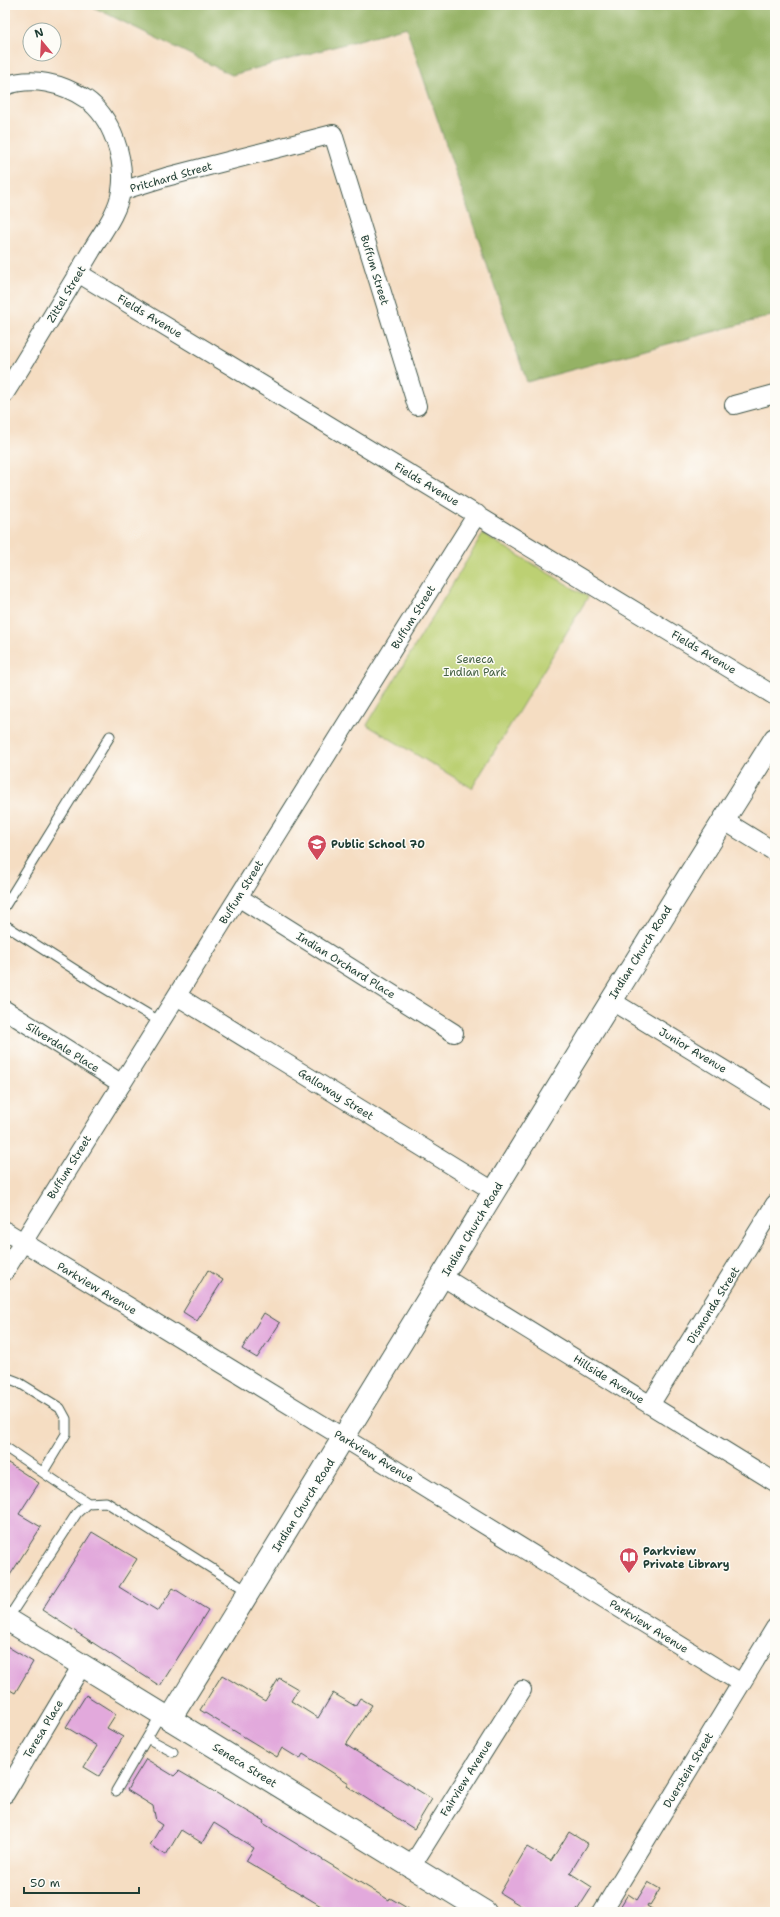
<svg xmlns="http://www.w3.org/2000/svg" width="780" height="1917" font-family="'Shantell Sans',sans-serif">
<style>
.green{fill:#bcd073;stroke:#6e8654}
.forest{fill:#95b265;stroke:#5a784c}
.building{fill:#e2a9dc}
.lines{fill:none;stroke-linecap:round;stroke-linejoin:round}
.service-casing{stroke:#3f5549;stroke-width:11}
.minor-casing{stroke:#3f5549;stroke-width:20}
.tertiary-casing{stroke:#3f5549;stroke-width:24}
.secondary-casing{stroke:#3f5549;stroke-width:24}
.service{stroke:#fff;stroke-width:9}
.minor{stroke:#fff;stroke-width:18}
.tertiary{stroke:#fff;stroke-width:22}
.secondary{stroke:#fff;stroke-width:22}
.labels{text-anchor:middle;stroke-width:3;stroke-linejoin:round;paint-order:stroke}
.street-label{font-size:11px;fill:#1f3d34;stroke:#fdfcf7}
.park-label{font-size:11px;fill:#466244;stroke:#fdfcf7}
.poi-label{font-size:11px;font-weight:bold;fill:#1f3d34;stroke:#fdfcf7;text-anchor:start}
</style>
<rect width="100%" height="100%" fill="#fdfcf7"/>
<filter id="ink" filterUnits="userSpaceOnUse"><feTurbulence type="fractalNoise" baseFrequency=".025" numOctaves="2"/><feDisplacementMap in="SourceGraphic" scale="8" xChannelSelector="R" yChannelSelector="G"/><feConvolveMatrix kernelMatrix="1 2 1 2 8 2 1 2 1" color-interpolation-filters="sRGB"/></filter>
<filter id="wash" filterUnits="userSpaceOnUse"><feTurbulence type="fractalNoise" baseFrequency=".012" numOctaves="4" result="noise"/><feDisplacementMap in="SourceGraphic" scale="16" xChannelSelector="R" yChannelSelector="G"/><feGaussianBlur stdDeviation="0.9" result="paint"/><feColorMatrix in="noise" values="0 0 0 0 0 0 0 0 0 0 0 0 0 0 0 0 0 1.4 0 .05"/><feComposite in="paint" operator="in"/></filter>
<g filter="url(#wash)">
<rect width="100%" height="100%" fill="#f5ddc2"/>
<path class="green" d="M483,534L588,597L472,788L367,725Z"/>
<path class="forest" d="M89,5H775V315L527,382L406,27L232,75Z"/>
<g id="blocks">
<path class="building" d="M208,1270L223,1280L197,1321L183,1312Z
M264,1313L280,1323L257,1358L242,1349Z
M5,1461L39,1483L19,1514L41,1527L5,1583Z
M92,1532L137,1559L119,1587L158,1611L173,1588L208,1610L160,1686L42,1610Z
M5,1645L33,1662L15,1693L5,1687Z
M222,1675L265,1701L279,1678L298,1689L291,1701L318,1718L333,1693L355,1706L360,1698L372,1705L346,1745L432,1799L414,1829L347,1786L349,1783L303,1754L300,1759L282,1748L277,1757L200,1710Z
M86,1695L116,1714L107,1728L123,1737L99,1776L84,1767L97,1746L66,1727Z
M146,1759L174,1776L179,1771L264,1821L263,1823L282,1835L389,1900L390,1898L414,1912H331L246,1861L254,1848L214,1823L202,1843L181,1830L166,1855L150,1845L162,1825L156,1821L153,1806L127,1790Z
M569,1832L588,1844L570,1873L592,1887L576,1912H531L500,1893L527,1847L551,1861Z
M648,1882L660,1889L650,1905L648,1904L647,1906L657,1912H617L628,1894L637,1900Z"/>
</g>
</g>
<g filter="url(#ink)">
<use href="#blocks" fill-opacity="0" stroke="#3f5549" stroke-width="1"/>
<g class="lines">
<defs>
<path id="service" d="M5,906L110,736
M5,925L99,985L161,1022
M5,1377L18,1382L60,1408L66,1419V1434L43,1472
M5,1447L88,1503
M7,1620L77,1513L88,1503L106,1502L249,1592
M147,1738L173,1752
M116,1791L161,1714"/>
<path id="minor" d="M5,86C32,76 62,83 86,99C112,117 126,160 121,191C118,213 101,234 90,253C62,300 34,347 5,393
M121,191L166,177L333,134L417,406
M78,273L775,696
M734,405L775,394
M723,820L775,852
M238,897L454,1033
M177,996L495,1192
M610,1000L775,1101
M5,1010L122,1084
M5,1231L344,1438L741,1683
M5,1271L477,514
M443,1277L775,1482
M650,1405L775,1204
M5,1794L82,1665
M411,1867L522,1690
M602,1912L775,1628"/>
<path id="tertiary" d="M170,1719C373,1393 569,1063 775,739"/>
<path id="secondary" d="M5,1618L485,1912"/>
</defs>
<use href="#service" class="service-casing"/>
<use href="#minor" class="minor-casing"/>
<use href="#tertiary" class="tertiary-casing"/>
<use href="#secondary" class="secondary-casing"/>
<use href="#service" class="service"/>
<use href="#minor" class="minor"/>
<use href="#tertiary" class="tertiary"/>
<use href="#secondary" class="secondary"/>
</g>
</g>
<defs>
<symbol id="school-pin" viewBox="-11 -11 22 30"><path d="M0 17L-7.5 6A9.5 9.5 0 1 1 7.5 6Z" fill="#d1495b" stroke="#fdfcf7"/><path d="M0-5L7-2L0 1L-7-2ZM-4 1L0 2.5L4 1V4Q0 6-4 4Z" fill="#fff"/></symbol>
<symbol id="library-pin" viewBox="-11 -11 22 30"><path d="M0 17L-7.5 6A9.5 9.5 0 1 1 7.5 6Z" fill="#d1495b" stroke="#fdfcf7"/><path d="M-6-4Q-3-5.5-.7-3.5V5Q-3 3-6 4ZM6-4Q3-5.5 .7-3.5V5Q3 3 6 4Z" fill="#fff"/></symbol>
</defs>
<g fill-rule="evenodd">
<use href="#school-pin" x="306" y="833" width="22" height="30"/>
<use href="#library-pin" x="618" y="1546" width="22" height="30"/>
</g>
<g class="labels">
<g class="street-label">
<text transform="translate(171 177) rotate(-16)" y="4">Pritchard Street</text>
<text transform="translate(375 270) rotate(73)" y="4">Buffum Street</text>
<text transform="translate(66 294) rotate(-59)" y="4">Zittel Street</text>
<text transform="translate(150 316) rotate(31)" y="4">Fields Avenue</text>
<text transform="translate(427 484) rotate(31)" y="4">Fields Avenue</text>
<text transform="translate(413 617) rotate(-58)" y="4">Buffum Street</text>
<text transform="translate(704 652) rotate(31)" y="4">Fields Avenue</text>
<text transform="translate(241 892) rotate(-58)" y="4">Buffum Street</text>
<text transform="translate(640 952) rotate(-58)" y="4">Indian Church Road</text>
<text transform="translate(346 965) rotate(32)" y="4">Indian Orchard Place</text>
<text transform="translate(63 1047) rotate(32)" y="4">Silverdale Place</text>
<text transform="translate(693 1050) rotate(31)" y="4">Junior Avenue</text>
<text transform="translate(336 1094) rotate(32)" y="4">Galloway Street</text>
<text transform="translate(69 1167) rotate(-58)" y="4">Buffum Street</text>
<text transform="translate(472 1229) rotate(-59)" y="4">Indian Church Road</text>
<text transform="translate(97 1288) rotate(31)" y="4">Parkview Avenue</text>
<text transform="translate(713 1305) rotate(-58)" y="4">Dismonda Street</text>
<text transform="translate(609 1379) rotate(32)" y="4">Hillside Avenue</text>
<text transform="translate(374 1456) rotate(31)" y="4">Parkview Avenue</text>
<text transform="translate(303 1505) rotate(-58)" y="4">Indian Church Road</text>
<text transform="translate(649 1626) rotate(32)" y="4">Parkview Avenue</text>
<text transform="translate(43 1729) rotate(-59)" y="4">Teresa Place</text>
<text transform="translate(245 1765) rotate(32)" y="4">Seneca Street</text>
<text transform="translate(688 1770) rotate(-59)" y="4">Duerstein Street</text>
<text transform="translate(466 1778) rotate(-58)" y="4">Fairview Avenue</text>
</g>
<g class="park-label">
<text x="475" y="663">Seneca<tspan x="475" dy="13">Indian Park</tspan></text>
</g>
<g class="poi-label">
<text x="331" y="848">Public School 70</text>
<text x="643" y="1555">Parkview<tspan x="643" dy="13">Private Library</tspan></text>
</g>
</g>
<rect width="780" height="1917" fill="none" stroke="#fdfcf7" stroke-width="20"/>
<g transform="translate(42 42) rotate(342)"><circle r="19" fill="#fdfcf7" stroke="#a4b0a9"/>
<path d="M0-3L7 15L0 10L-7 15Z" fill="#d1495b"/>
<text y="-6" font-size="11" font-weight="bold" text-anchor="middle" fill="#1f3d34">N</text>
</g>
<path d="M24 1887v6h115v-6" fill="none" stroke="#1f3d34" stroke-width="2"/>
<text x="30" y="1887" font-size="12" fill="#1f3d34" stroke="#fdfcf7" stroke-width="3" paint-order="stroke">50 m</text>
</svg>
